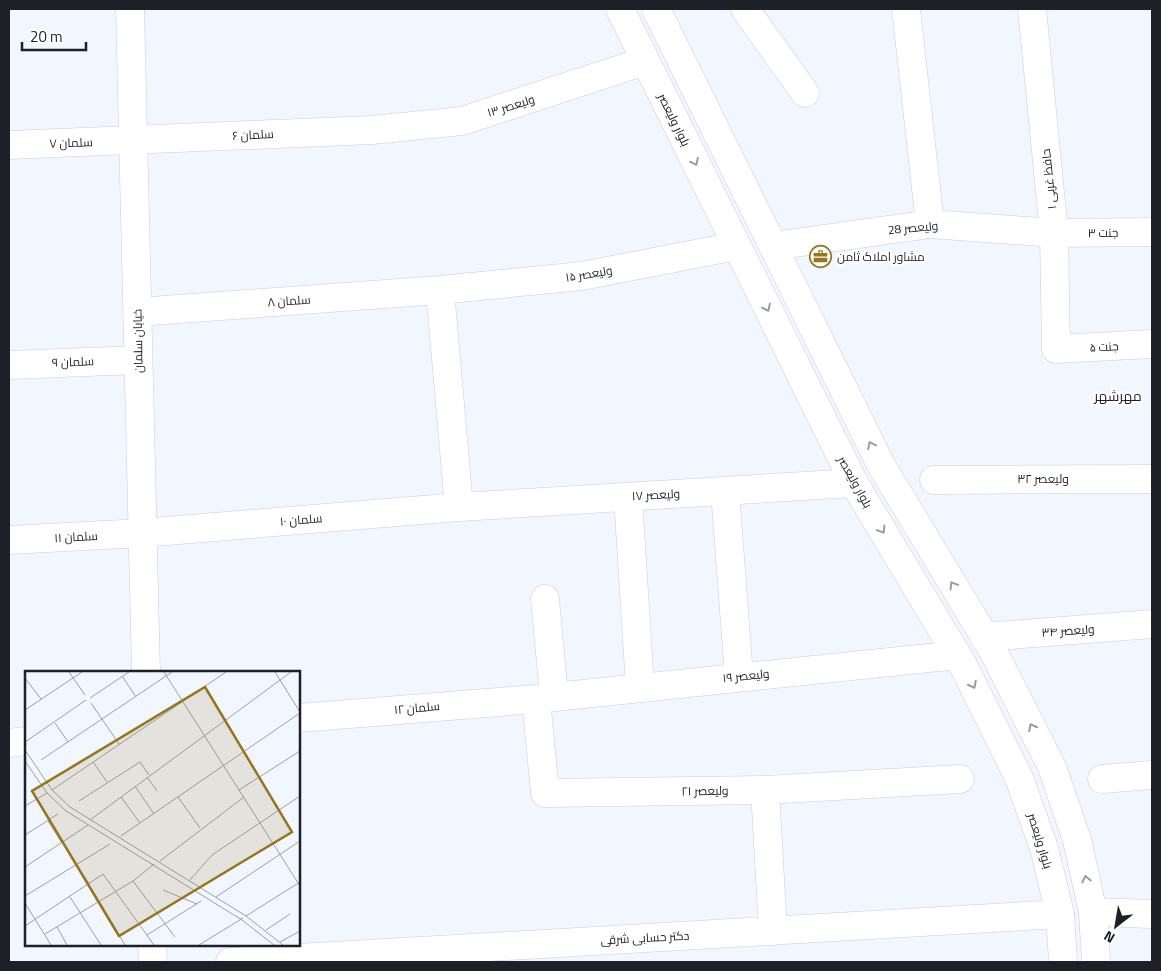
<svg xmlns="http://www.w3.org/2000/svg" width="1161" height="971" font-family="'Titillium Web',Cairo,sans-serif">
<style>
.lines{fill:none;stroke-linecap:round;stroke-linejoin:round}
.minor-casing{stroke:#c6cedd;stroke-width:29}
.major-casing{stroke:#c6cedd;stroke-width:29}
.minor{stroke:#fff;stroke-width:28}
.major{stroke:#fff;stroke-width:28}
.oneway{stroke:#999b9d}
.labels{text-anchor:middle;stroke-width:5;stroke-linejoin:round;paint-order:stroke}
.street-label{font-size:12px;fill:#1d2026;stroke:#fff}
.poi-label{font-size:12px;fill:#1d2026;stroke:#fff;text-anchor:start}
.neighbourhood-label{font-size:14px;fill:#1d2026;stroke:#fff}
.inset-road{fill:none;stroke:#9ca0a8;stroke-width:1}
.view{fill:#96751d;fill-opacity:0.15;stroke:#96751d;stroke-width:2.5}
.inset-edge{fill:none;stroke:#1d2026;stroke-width:2.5}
</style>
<rect width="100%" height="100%" fill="#f1f6ff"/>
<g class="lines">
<defs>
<path id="minor" d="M130,9L146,672
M745,9L805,93
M906,9L930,224
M1032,9L1054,233L1056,349L1152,344
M9,145L372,130L462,121L645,61
M773,246L930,224L1054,233L1152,232
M440,290L459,507
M137,312L440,290L582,276L736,246
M9,365L138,360
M934,480L1152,479
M725,491L739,677
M628,497L640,687
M9,540L142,533L459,507L854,483
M545,599L554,696
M984,637L1152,624
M536,699L545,793L765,790L960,779
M299,718L536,699L957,655
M9,743L26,741
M1102,779L1152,775
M765,790L773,931
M1093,912L1152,914
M152,945L153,962
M230,962L1060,914"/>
<path id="major" d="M620,9L854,483L963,665L1019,778L1044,848L1060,914L1063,962
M656,9L881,465L992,649L1052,767L1077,840L1093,912L1096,962"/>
</defs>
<use href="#minor" class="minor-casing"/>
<use href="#major" class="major-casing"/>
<use href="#minor" class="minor"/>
<use href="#major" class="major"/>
</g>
<defs><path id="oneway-chevron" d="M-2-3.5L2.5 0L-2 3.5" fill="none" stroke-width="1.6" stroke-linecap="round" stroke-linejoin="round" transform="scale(1.25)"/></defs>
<g class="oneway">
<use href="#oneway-chevron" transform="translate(695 162) rotate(64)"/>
<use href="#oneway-chevron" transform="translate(767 308) rotate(64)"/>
<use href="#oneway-chevron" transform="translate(871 445) rotate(-116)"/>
<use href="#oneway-chevron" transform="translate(882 530) rotate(59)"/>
<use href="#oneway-chevron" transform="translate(953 585) rotate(-121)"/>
<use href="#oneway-chevron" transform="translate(973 685) rotate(63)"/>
<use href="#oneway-chevron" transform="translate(1032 727) rotate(-117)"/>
<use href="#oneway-chevron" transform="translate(1086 879) rotate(-103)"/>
</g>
<defs>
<symbol id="office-ring" viewBox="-11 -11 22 22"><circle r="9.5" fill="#fff" stroke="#96751d" stroke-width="1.5"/><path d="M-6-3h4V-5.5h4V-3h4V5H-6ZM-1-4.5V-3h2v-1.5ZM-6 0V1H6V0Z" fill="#96751d"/></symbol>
</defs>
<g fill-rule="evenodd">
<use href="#office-ring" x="808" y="244" width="25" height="25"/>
</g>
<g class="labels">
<g class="street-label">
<text transform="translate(511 106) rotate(-17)" y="4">ولیعصر ۱۳</text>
<text transform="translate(674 120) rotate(64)" y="4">بلوار ولیعصر</text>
<text transform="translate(253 135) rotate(-3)" y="4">سلمان ۶</text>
<text transform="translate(71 143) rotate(-2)" y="4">سلمان ۷</text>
<text transform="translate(1049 179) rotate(-96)" y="4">حافظ غربی ۱</text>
<text transform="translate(913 228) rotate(-5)" y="4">ولیعصر 28</text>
<text transform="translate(1103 233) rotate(-1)" y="4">جنت ۳</text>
<text transform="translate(589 274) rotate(-9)" y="4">ولیعصر ۱۵</text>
<text transform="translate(289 301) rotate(-4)" y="4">سلمان ۸</text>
<text transform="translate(138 341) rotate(-91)" y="4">خیابان سلمان</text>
<text transform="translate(1104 347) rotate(-3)" y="4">جنت ۵</text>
<text transform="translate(73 362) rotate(-2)" y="4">سلمان ۹</text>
<text x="1043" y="483">ولیعصر ۳۲</text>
<text transform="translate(855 482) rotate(61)" y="4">بلوار ولیعصر</text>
<text transform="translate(656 495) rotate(-3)" y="4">ولیعصر ۱۷</text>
<text transform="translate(301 520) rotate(-5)" y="4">سلمان ۱۰</text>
<text transform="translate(76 537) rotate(-3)" y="4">سلمان ۱۱</text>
<text transform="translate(1068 631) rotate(-4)" y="4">ولیعصر ۳۴</text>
<text transform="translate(746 676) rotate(-6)" y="4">ولیعصر ۱۹</text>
<text transform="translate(417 708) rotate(-5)" y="4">سلمان ۱۲</text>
<text transform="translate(705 791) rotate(-1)" y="4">ولیعصر ۲۱</text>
<text transform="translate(1040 841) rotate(73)" y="4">بلوار ولیعصر</text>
<text transform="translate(645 938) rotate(-3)" y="4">دکتر حسابی شرقی</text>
</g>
<g class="poi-label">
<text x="837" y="261">مشاور املاک ثامن</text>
</g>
<g class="neighbourhood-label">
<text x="1118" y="401">مهرشهر</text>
</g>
</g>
<g transform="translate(25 671)">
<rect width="275" height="275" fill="#f1f6ff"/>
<path class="inset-road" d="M44,1L60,24M139,1L275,215M250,1L275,41M97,5L111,26M0,7L16,28M65,27L104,1M66,32L94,73M0,39L57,1M30,52L43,71M0,71L61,29M0,79L27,119L45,136L221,245L258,274M16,89L147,1M0,90L22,122L41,140L217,249L249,274M68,91L82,111M122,106L132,120M110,115L129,143M27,119L201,1M214,119L275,80M96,126L115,152M153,126L175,157M54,130L115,91L124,104M0,135L22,122M65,149L266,1M23,150L37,172M0,164L33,143M96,165L275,42M135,190L219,126M51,193L64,213M0,196L63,154M165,209L187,184L275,125M108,210L150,266M138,219L172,233M0,225L85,173M45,226L76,274M191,226L275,170M74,230L100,274M0,232L26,274M221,245L275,211M0,255L78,203L129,274M32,256L42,274M241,259L265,243M20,263L108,210L129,193M122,264L176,230M255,271L275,260M174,274L218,247"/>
<path class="view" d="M180,16L267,161L94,265L7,120Z"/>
<rect width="275" height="275" class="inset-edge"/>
</g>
<rect width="1161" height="971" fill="none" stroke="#1d2026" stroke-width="20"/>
<g transform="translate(1116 926) rotate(211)" stroke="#ffffff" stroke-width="4" paint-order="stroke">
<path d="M0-4L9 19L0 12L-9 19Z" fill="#1d2026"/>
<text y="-8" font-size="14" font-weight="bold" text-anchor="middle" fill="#1d2026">N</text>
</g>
<path d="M22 42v8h64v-8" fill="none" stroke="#1d2026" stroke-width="2.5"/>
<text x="30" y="42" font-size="15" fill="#1d2026" stroke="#ffffff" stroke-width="4" paint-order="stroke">20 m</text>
</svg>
